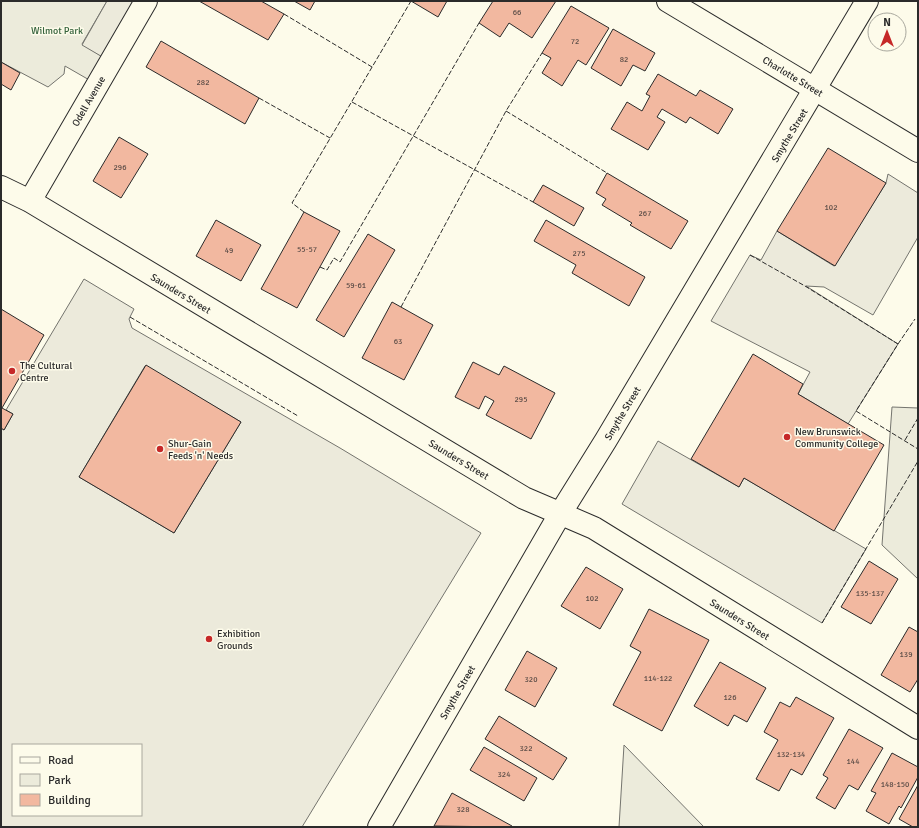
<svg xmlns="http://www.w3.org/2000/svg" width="919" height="828" font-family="Signika,sans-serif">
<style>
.green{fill:#ecebdb;stroke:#74746e}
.parking{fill:#eceadb;stroke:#74746e;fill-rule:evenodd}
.building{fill:#f2b8a0;stroke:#2b2b2b}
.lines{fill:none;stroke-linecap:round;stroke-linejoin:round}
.minor-casing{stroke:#2b2b2b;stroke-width:24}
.major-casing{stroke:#2b2b2b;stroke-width:24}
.minor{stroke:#fdfbea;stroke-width:22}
.major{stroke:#fdfbea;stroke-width:22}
.fence{stroke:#2b2b2b;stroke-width:1;stroke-dasharray:5 2;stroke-linecap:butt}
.poi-dot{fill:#c62828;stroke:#fdfbea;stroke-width:1.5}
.labels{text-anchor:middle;stroke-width:3;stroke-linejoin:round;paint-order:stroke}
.number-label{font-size:8px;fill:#5d4e48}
.park-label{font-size:10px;fill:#34623c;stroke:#fdfbea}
.street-label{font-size:10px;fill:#2b2b2b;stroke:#fdfbea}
.poi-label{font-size:10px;fill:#2b2b2b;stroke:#fdfbea;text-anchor:start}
</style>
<rect width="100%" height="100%" fill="#fdfbea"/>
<path class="green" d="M1,1H107L82,44L111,62L98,85L65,66L64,74L48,87L1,62Z
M892,407L918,408V579L882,545Z
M624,745L704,827H619Z"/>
<path class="parking" d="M107,1H146L111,62L82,45Z
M888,174L918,193V237L873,315L824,287L806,286L898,344L848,424L798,394L810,372L711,321L750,255L761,260L777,231L834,266L886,183Z
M84,279L134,309L129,319L132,328L340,448L481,533L302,827H1V428L4,430L13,414L6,410ZM145,366L241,422L174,533L79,477ZM13,745H141V815H13Z
M658,441L739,487L744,478L866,549L822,623L622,504Z"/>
<path class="building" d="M199,1H261L284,14L268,40Z
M294,1H315L310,10Z
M411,1H447L438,17Z
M493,1H556L532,38L509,23L500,37L479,23Z
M571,6L609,28L586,65L578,60L562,86L542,73L551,58L542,53Z
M613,29L655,53L645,71L633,65L621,86L591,68Z
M161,41L259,98L245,124L146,67Z
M1,62L20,73L11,90L1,84Z
M658,74L696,96L700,90L733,109L718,134L690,117L686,123L662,109L657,117L665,122L648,150L611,129L627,102L642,111L650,96L646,94Z
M119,137L148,154L121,198L93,181Z
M828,148L886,183L835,266L777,231Z
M607,173L688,221L671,249L630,225L632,223L602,205L606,199L596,193Z
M543,185L584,208L574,226L533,202Z
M304,212L340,231L297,308L261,289Z
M216,220L261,245L241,281L196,256Z
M546,220L645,277L629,306L572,273L576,265L534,241Z
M368,234L395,250L344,337L316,320Z
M392,302L433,325L404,380L362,358Z
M1,309L44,335L2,408L13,414L4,430L1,428Z
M753,354L803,384L798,394L884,445L834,531L744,478L739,487L691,459Z
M473,362L499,375L504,366L555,393L531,439L486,415L494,401L485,396L479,409L455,397Z
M146,365L241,422L174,533L79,477Z
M869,561L898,579L871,624L841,607Z
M586,567L623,589L600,629L561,606Z
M649,609L709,640L662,731L613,705L641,652L630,646Z
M909,627L918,632V679L910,692L881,675Z
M527,651L557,668L535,707L505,690Z
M720,662L766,688L747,722L734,715L728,726L694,706Z
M796,697L834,718L802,775L791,769L779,791L756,779L778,740L764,732L780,702L790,707Z
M499,716L567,758L553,780L485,739Z
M849,729L883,748L858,790L849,785L835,809L816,798L828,778L823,775Z
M484,747L537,778L524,801L470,770Z
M892,753L918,767V777L901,808L899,806L889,824L866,811L876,793L871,791Z
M918,785V827H913L899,819Z
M452,793L512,826L511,827L434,826Z"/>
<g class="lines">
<defs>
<path id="minor" d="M668,1L918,151
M1,187L30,201L524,498L594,528L918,728
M30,201L146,1"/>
<path id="major" d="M379,827L560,514L606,440L867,1"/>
</defs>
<use href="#minor" class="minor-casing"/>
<use href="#major" class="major-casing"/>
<use href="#minor" class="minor"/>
<use href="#major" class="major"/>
<path class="fence" d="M284,14L372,67
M259,98L330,138
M352,102L533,202
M506,111L607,173
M304,212L292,203L411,1
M750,255L805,286L898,344L856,411L918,449
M320,267L327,270L334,258L340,262L479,23
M401,307L506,111L542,53
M130,317L298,416
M898,344L915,319
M905,440L918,418
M822,623L918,461"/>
</g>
<g class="poi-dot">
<circle cx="12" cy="371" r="4"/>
<circle cx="787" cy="437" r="4"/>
<circle cx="160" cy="449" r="4"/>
<circle cx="209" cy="639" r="4"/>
</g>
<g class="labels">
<g class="number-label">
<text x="517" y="15">66</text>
<text x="575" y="44">72</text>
<text x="624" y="62">82</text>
<text x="203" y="85">282</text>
<text x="120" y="170">296</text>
<text x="831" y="210">102</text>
<text x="645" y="216">267</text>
<text x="307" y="252">55-57</text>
<text x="229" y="253">49</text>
<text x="579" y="256">275</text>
<text x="356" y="288">59-61</text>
<text x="398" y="344">63</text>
<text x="521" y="402">295</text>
<text x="870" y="596">135-137</text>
<text x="592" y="601">102</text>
<text x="906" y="657">139</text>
<text x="658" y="681">114-122</text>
<text x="531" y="682">320</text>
<text x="730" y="700">126</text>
<text x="526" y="751">322</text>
<text x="791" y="757">132-134</text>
<text x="853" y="764">144</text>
<text x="504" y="777">324</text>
<text x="895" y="787">148-150</text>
<text x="463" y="812">328</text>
</g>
<g class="park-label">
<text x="57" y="34">Wilmot Park</text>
</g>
<g class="street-label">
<text transform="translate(793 76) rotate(31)" y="4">Charlotte Street</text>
<text transform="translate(88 101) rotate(-60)" y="4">Odell Avenue</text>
<text transform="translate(789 135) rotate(-59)" y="4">Smythe Street</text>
<text transform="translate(181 293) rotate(31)" y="4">Saunders Street</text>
<text transform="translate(622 413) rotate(-59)" y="4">Smythe Street</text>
<text transform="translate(459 459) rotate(31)" y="4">Saunders Street</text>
<text transform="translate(740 619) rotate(32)" y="4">Saunders Street</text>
<text transform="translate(457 692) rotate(-60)" y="4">Smythe Street</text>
</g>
<g class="poi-label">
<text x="20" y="369">The Cultural<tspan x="20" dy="12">Centre</tspan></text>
<text x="795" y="435">New Brunswick<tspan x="795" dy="12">Community College</tspan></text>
<text x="168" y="447">Shur-Gain<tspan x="168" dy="12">Feeds 'n' Needs</tspan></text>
<text x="217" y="637">Exhibition<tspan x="217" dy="12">Grounds</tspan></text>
</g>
</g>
<rect width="919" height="828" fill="none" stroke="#2b2b2b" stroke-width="4"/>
<rect x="12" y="744" width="130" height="72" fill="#fdfbea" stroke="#a9a89e"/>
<rect x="20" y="757" width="20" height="6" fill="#fdfbea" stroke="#a9a89e"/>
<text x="48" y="764" font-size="12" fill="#2b2b2b">Road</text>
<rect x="20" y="774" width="20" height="12" fill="#ecebdb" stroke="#a9a89e"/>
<text x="48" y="784" font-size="12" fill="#2b2b2b">Park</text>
<rect x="20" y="794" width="20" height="12" fill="#f2b8a0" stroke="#a9a89e"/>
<text x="48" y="804" font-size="12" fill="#2b2b2b">Building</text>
<g transform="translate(887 32)"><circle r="19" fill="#fdfbea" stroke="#a9a89e"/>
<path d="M0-3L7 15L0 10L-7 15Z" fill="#c62828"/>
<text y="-6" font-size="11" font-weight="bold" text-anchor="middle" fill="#2b2b2b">N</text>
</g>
</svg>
